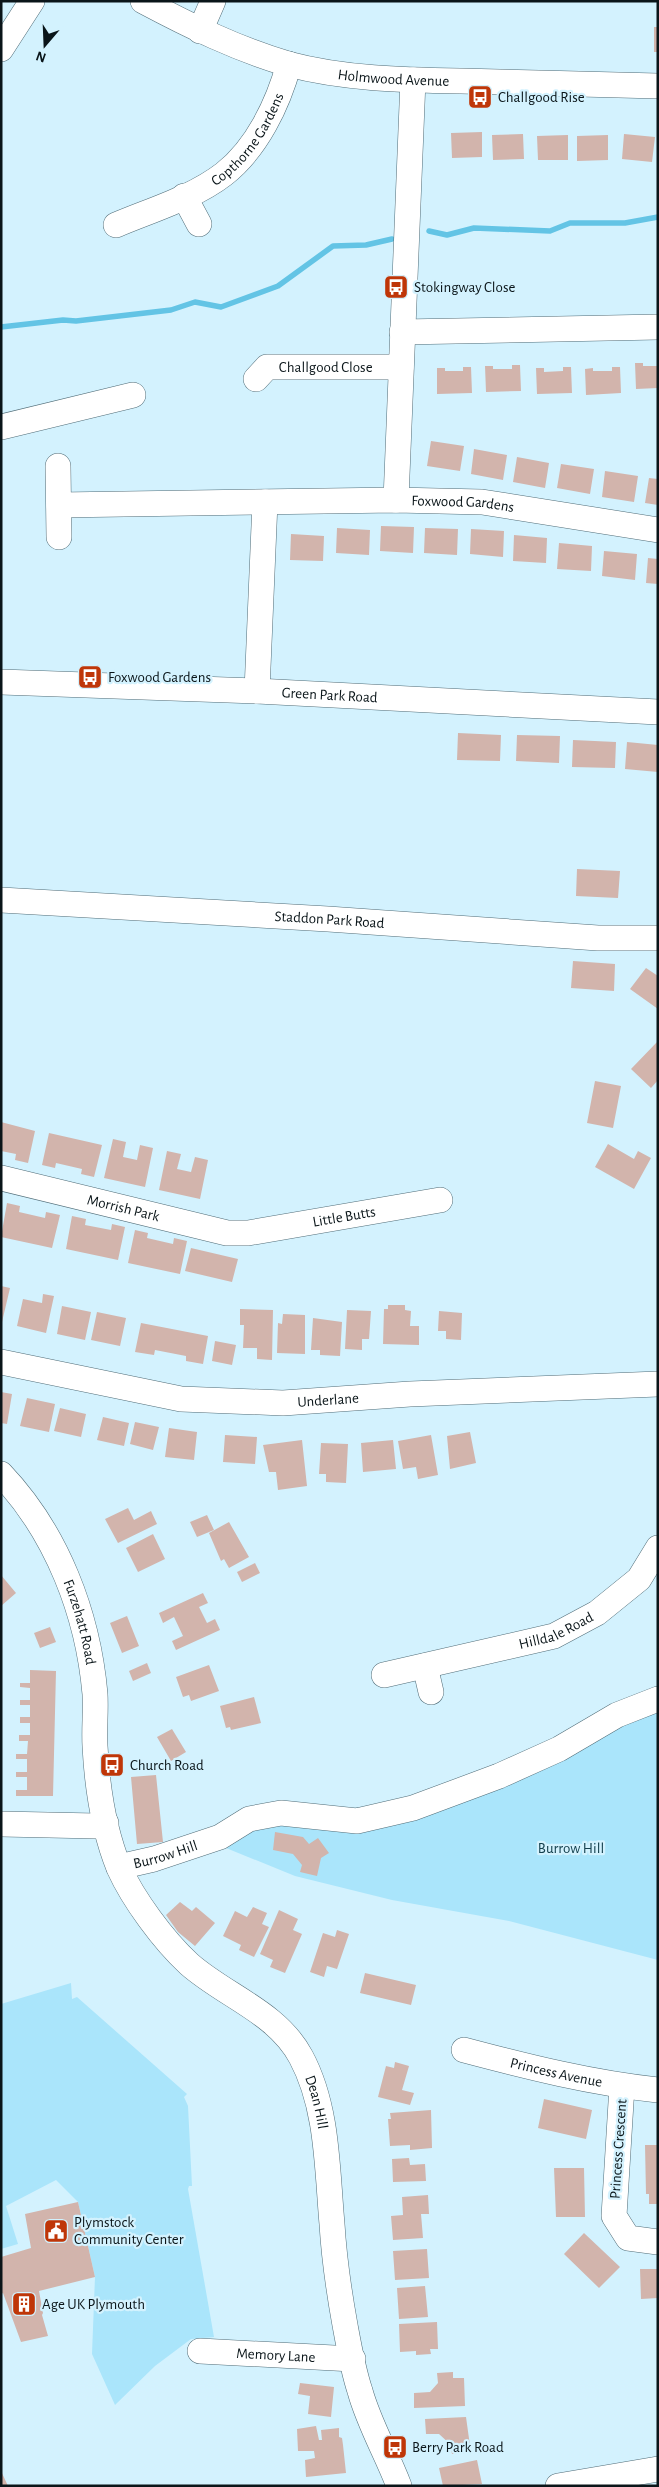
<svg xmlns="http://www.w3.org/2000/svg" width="659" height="2487" font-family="'Alegreya Sans',sans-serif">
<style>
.green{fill:#aae5fb}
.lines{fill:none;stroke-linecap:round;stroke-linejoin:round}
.stream{stroke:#63c4e5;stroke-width:5.5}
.building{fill:#d2b4ac}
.minor-casing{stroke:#516d78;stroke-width:26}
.minor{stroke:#fff;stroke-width:25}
.labels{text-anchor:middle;stroke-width:4.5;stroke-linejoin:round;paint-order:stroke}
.street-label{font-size:15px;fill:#0a1519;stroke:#d3f2fe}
.poi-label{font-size:15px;fill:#0a1519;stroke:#d3f2fe;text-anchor:start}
.park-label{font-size:15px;fill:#14404e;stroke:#d3f2fe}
</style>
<rect width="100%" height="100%" fill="#d3f2fe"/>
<path class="green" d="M658,1708V1960L509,1921L392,1900L295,1876L226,1848L261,1826L284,1821L336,1826Z
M71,1983L72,1999L77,1997L187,2094L184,2097L188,2106L192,2186H189L188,2189L214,2337L191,2339L155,2366L115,2405L92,2354L95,2277L78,2202L56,2180L6,2206L18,2244L1,2249V2004Z"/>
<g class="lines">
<path class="stream" d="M429,231L447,235L474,228L550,231L570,223H625L658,217
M1,327L63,320L76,321L171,310L195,302L221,307L278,286L333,246L366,245L392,239"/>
</g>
<path class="building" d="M654,27H658V52H654Z
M482,132V157L452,158L451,133Z
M523,134L524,159L493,160L492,135Z
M624,134L655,137L652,162L622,159Z
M568,135V160H538L537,136Z
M608,135V160L577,161V136Z
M635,363H643V366H658V388L636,389Z
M512,365H520L521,391L486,392L485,366H493V369H512Z
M463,367H471L472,393L437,394V368H445V371H463Z
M563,367H571L572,393L537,394L536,368H544V372L563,371Z
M612,367H620L621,393L586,395L585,369L593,368V371H612Z
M431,441L464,446L460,471L427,466Z
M474,449L507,455L503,480L471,474Z
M517,457L549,463L545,488L513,482Z
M561,464L594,469L590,494L557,488Z
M605,471L638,476L634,502L602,497Z
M649,478L658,479V505L645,503Z
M381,526L414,527L413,553L380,551Z
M337,528L370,530L369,555L336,553Z
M425,528L458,529L457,555L424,553Z
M471,529L504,531L503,557L470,554Z
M291,534L324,536L323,561L290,560Z
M514,535L547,538L546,563L513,561Z
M559,543L592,546L591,571L557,569Z
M604,551L637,554L635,580L602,576Z
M648,558L658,559V584L646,583Z
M458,733L501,735L500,761L457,760Z
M517,735L560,736L559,763L516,761Z
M573,740L616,742L615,768L572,767Z
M627,742L658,745V772L625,769Z
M577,869L620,871L618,898L576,896Z
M573,961L615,964L614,991L571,988Z
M646,968L658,976V1009L630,989Z
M658,1041V1080L651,1088L631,1069Z
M595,1081L621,1086L613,1128L587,1123Z
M1,1122L35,1131L28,1163L15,1160L16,1154L1,1151Z
M49,1133L102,1145L94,1177L81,1174L82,1169L56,1163L55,1168L42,1165Z
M113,1139L126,1142L123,1157L137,1160L140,1145L153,1148L145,1187L104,1178Z
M608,1144L634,1159L638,1151L651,1158L634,1189L595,1167Z
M167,1151L181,1154L177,1169L191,1172L195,1157L208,1160L200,1199L159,1190Z
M7,1203L20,1206L19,1212L45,1218L46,1212L60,1215L52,1248L1,1237Z
M72,1216L86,1219L85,1225L111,1230L112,1224L125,1227L118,1260L66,1249Z
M135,1230L148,1233L147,1238L173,1244L174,1238L187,1241L180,1274L128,1263Z
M191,1248L238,1259L232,1282L185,1271Z
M1,1286L10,1288L2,1322H1Z
M43,1294L54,1296L46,1333L17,1326L23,1299L42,1303Z
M388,1305H405V1310L411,1311L410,1326H419V1345L383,1344L384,1309H388Z
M62,1306L91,1312L85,1340L57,1334Z
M240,1309L273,1310L272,1360L257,1359V1348H243L244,1325H240Z
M347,1310L371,1311L369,1339H362V1350L345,1349Z
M439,1311L462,1313L461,1340L446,1339V1331H438Z
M97,1312L126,1318L120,1346L91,1340Z
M283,1314L305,1315V1354L277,1353L278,1323L282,1324Z
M313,1318L342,1322L340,1356L320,1355V1350H311Z
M141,1323L208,1336L203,1364L186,1361V1356L155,1350L154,1355L135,1352Z
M215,1341L236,1345L232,1365L212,1361Z
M1,1392L12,1394L7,1424L1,1423Z
M27,1398L55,1404L49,1432L20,1426Z
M60,1408L86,1414L81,1437L54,1431Z
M103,1417L129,1423L124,1446L97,1440Z
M135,1422L159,1427L153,1450L130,1444Z
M169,1428L197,1432L194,1460L165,1457Z
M470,1432L476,1463L450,1469L447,1436Z
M225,1435L257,1437L255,1464L223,1462Z
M431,1435L438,1475L418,1479L416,1467L403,1469L398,1441Z
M302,1440L307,1486L278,1490L276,1472H269L263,1445Z
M393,1440L396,1469L363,1472L361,1443Z
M321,1443L348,1444L346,1483L326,1482V1474H319Z
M128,1508L134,1520L151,1511L157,1524L118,1543L105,1519Z
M207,1515L214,1530L197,1537L190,1522Z
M229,1522L249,1557L229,1568L224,1559L221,1561L209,1533Z
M153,1534L165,1559L138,1572L126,1548Z
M255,1563L260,1573L242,1582L237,1572Z
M1,1575L16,1593L1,1606Z
M203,1593L208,1603L199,1607L207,1623L215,1619L220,1630L176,1650L172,1641L183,1636L174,1617L163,1623L159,1613Z
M127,1616L139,1646L122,1653L110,1623Z
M50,1627L56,1642L40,1648L34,1633Z
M147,1663L151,1673L133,1681L129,1671Z
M209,1665L219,1691L191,1701L189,1695L183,1697L176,1677Z
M30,1670L56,1671L53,1796H16V1790H27V1777H16V1772H27V1759H16V1754H27L28,1741H19V1735H30V1723H20V1717H30V1705H20V1700H30V1688L20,1687V1683H30Z
M254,1697L261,1723L231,1730L230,1727L226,1728L220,1706Z
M172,1729L186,1752L171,1761L157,1737Z
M156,1775L163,1842L137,1844L131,1777Z
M275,1832L303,1837L309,1844L318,1838L329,1853L321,1858L317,1876L300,1872L302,1865L293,1854L273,1850Z
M180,1902L192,1911L196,1907L215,1923L195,1946L178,1932L166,1915Z
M253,1907L267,1913L262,1924L269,1927L254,1957L239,1950L241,1945L223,1936L235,1911L247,1917Z
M279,1910L298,1919L293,1930L302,1934L285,1973L270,1967L273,1960L260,1954Z
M337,1930L349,1934L337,1969L327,1966L324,1977L310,1972L323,1933L335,1937Z
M365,1973L416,1985L411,2005L360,1993Z
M395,2062L409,2066L402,2090L414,2093L410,2105L378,2097L386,2066L394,2068Z
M544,2099L592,2110L586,2139L538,2128Z
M431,2110L432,2148L410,2150V2145L390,2146L388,2119H391L390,2113Z
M645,2145H658V2204H649V2194H646Z
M409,2158L410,2165L425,2164L426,2181L393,2182L392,2159Z
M554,2168H584L585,2217H556Z
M428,2195L429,2214H421L423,2238L393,2240L391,2216L403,2215L402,2197Z
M78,2202L95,2277L39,2291L43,2313L42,2315L48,2336L21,2342L3,2293L1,2294V2257L31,2248L25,2214Z
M584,2233L620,2267L599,2288L564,2254Z
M427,2249L429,2278L395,2280L393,2251Z
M640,2269H658V2298L641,2299Z
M425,2286L428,2317L399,2319L397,2288Z
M437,2322L438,2349H430L431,2354L416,2355V2351L400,2352L399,2324Z
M453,2372V2378H464L465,2406L414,2408V2393L430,2392L438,2383L437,2373Z
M300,2383L334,2387L331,2417L308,2414L310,2396L298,2394Z
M466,2417L471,2453L452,2454L450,2444L439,2434H426L425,2419Z
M316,2426L319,2440H322L321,2430L339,2428V2437L342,2438L343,2445L346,2473L306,2477L305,2460L315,2458L314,2451H298L297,2429Z
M477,2460L482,2484L443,2486L439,2468Z
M1,2471L8,2486H1Z"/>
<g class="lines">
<defs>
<g id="minor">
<path id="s1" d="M143,1C190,26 237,49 288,64C344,79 404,80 461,81C527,83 592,84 658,86"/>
<path d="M200,31L213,1"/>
<path d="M1,49L32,1"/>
<path d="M184,196L199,224"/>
<path id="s2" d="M116,225C151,210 193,198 224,174C257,148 278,104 289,64"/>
<path d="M402,332L658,327"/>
<path id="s3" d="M256,379L267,367H401"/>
<path d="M1,427L133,395"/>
<path d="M58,466L59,537"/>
<path d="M396,500L413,80"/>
<path id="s4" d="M59,505L396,500L482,502L658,530"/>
<path id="s5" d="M1,682L257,691L658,712"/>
<path d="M257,691L265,502"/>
<path id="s6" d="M1,900L328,919L598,938H658"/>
<path id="s7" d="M1,1178L227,1233H248L440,1200"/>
<path id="s8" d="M1,1362L181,1399L283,1403L410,1394L658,1384"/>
<path id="s9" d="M1,1474C57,1533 88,1614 95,1694C96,1711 94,1729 95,1746C97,1785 104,1831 119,1868C133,1899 163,1940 189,1964C225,1996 277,2012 301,2057C328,2107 327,2169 332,2224C334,2257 339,2292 345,2325C349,2347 353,2370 360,2391C369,2424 387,2454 399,2486"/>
<path d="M425,1666L431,1692"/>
<path id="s10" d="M384,1675L554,1636L597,1613L639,1579L658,1548"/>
<path d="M1,1824L96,1826L106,1823"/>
<path id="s11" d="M119,1867L154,1859L220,1837L249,1819L281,1813L357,1821L413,1808L499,1776L559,1749L617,1715L658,1699"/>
<path id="s12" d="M464,2050C528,2067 592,2083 658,2090"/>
<path d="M622,2086L614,2216L628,2238L658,2242"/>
<path id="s13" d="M200,2351L353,2359"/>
<path d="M558,2486L658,2469"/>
</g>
</defs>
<use href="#minor" class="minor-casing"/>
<use href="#minor" class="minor"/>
</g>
<defs>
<symbol id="bus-square" viewBox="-11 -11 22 22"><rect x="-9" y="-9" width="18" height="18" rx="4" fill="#bf3608" stroke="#d3f2fe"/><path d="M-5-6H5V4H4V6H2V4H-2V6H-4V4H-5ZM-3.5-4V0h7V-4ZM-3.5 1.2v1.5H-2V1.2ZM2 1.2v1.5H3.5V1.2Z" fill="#fff"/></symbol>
<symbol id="civic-square" viewBox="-11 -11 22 22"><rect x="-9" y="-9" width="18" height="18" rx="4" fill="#bf3608" stroke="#d3f2fe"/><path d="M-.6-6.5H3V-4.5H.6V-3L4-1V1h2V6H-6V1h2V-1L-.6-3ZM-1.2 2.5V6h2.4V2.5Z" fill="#fff"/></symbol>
<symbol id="building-square" viewBox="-11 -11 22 22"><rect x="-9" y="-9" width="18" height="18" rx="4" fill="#bf3608" stroke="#d3f2fe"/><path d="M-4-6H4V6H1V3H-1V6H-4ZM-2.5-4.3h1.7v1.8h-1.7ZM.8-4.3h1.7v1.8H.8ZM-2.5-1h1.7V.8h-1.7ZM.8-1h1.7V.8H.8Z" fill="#fff"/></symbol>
</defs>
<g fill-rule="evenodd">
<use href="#bus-square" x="466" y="83" width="28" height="28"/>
<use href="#bus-square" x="382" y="273" width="28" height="28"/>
<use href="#bus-square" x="76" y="663" width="28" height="28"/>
<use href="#bus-square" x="98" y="1751" width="28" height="28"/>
<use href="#civic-square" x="42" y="2217" width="28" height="28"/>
<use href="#building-square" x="10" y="2290" width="28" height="28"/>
<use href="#bus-square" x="381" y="2433" width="28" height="28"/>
</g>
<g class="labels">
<g class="street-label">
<text dy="5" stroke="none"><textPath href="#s1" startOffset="265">Holmwood Avenue</textPath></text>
<text dy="5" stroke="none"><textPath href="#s2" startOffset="162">Copthorne Gardens</textPath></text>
<text dy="5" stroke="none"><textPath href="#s3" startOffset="75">Challgood Close</textPath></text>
<text dy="5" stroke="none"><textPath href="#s4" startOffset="404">Foxwood Gardens</textPath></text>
<text dy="5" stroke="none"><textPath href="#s5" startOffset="329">Green Park Road</textPath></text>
<text dy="5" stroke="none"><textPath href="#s6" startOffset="329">Staddon Park Road</textPath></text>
<text dy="5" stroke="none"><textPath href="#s7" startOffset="126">Morrish Park</textPath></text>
<text dy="5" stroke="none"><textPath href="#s7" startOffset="351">Little Butts</textPath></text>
<text dy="5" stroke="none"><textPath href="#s8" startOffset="331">Underlane</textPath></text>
<text dy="5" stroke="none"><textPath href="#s9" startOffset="170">Furzehatt Road</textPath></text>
<text dy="5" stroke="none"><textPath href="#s10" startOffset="178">Hilldale Road</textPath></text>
<text dy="5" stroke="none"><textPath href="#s11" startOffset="48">Burrow Hill</textPath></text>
<text dy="5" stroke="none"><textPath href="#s12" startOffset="95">Princess Avenue</textPath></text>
<text dy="5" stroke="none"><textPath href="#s9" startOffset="735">Dean Hill</textPath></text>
<text transform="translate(618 2149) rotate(-86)" y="5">Princess Crescent</text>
<text dy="5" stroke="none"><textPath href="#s13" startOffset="76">Memory Lane</textPath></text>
</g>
<g class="poi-label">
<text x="498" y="102">Challgood Rise</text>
<text x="414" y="292">Stokingway Close</text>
<text x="108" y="682">Foxwood Gardens</text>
<text x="130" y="1770">Church Road</text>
<text x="74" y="2227">Plymstock<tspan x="74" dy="17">Community Center</tspan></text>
<text x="42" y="2309">Age UK Plymouth</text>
<text x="412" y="2452">Berry Park Road</text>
</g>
<g class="park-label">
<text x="571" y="1853">Burrow Hill</text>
</g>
</g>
<rect width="659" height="2487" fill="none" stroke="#0a1519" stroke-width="5"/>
<g transform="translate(45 45) rotate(199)" stroke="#d3f2fe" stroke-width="4" paint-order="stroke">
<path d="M0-4L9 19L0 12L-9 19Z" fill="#0a1519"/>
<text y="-8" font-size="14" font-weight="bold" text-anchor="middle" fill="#0a1519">N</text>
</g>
</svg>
